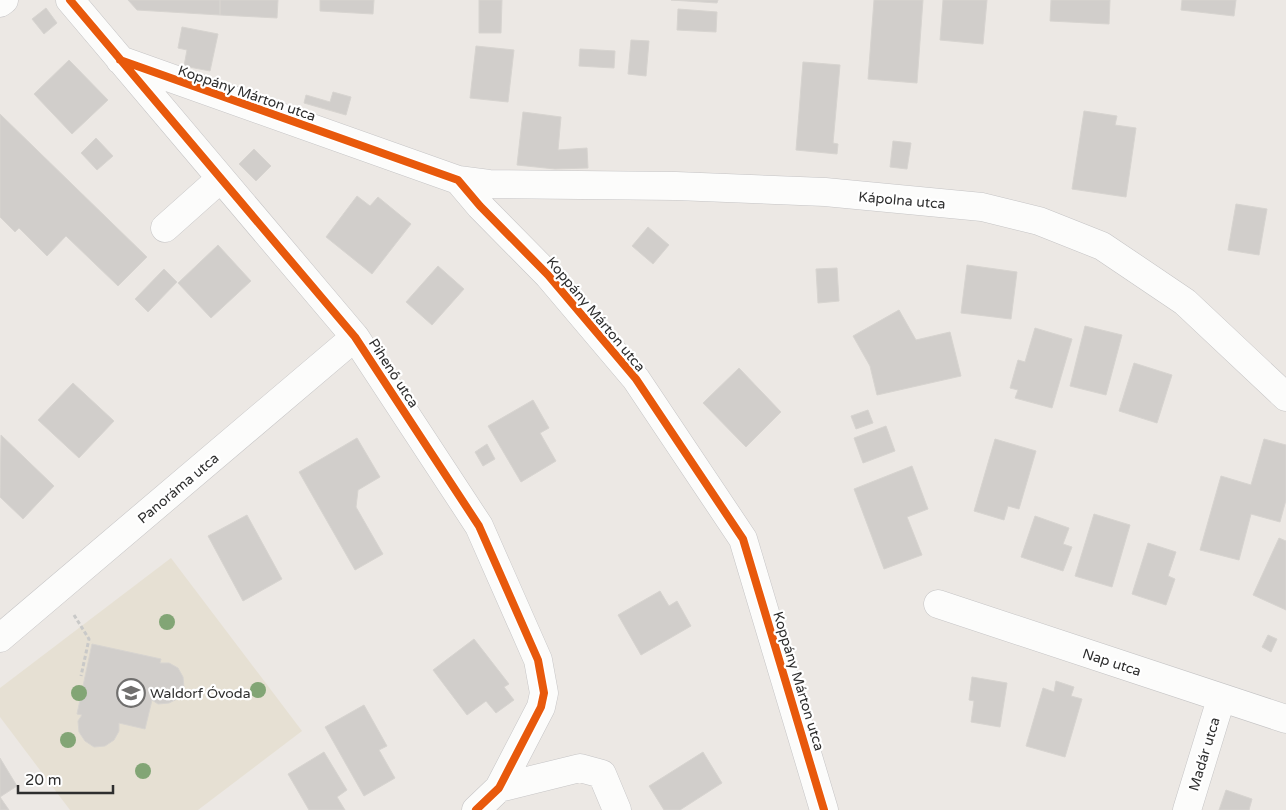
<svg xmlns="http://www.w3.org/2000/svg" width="1286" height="810" font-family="'Varela Round',sans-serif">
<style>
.education{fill:#e6e0d3}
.building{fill:#d1cecb;stroke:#d7d4d0}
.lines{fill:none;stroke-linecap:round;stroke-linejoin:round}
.minor-casing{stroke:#c5c4c5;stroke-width:29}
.path{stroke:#c9c9c8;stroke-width:3;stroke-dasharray:4 2.5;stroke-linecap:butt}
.minor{stroke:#fcfcfb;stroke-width:28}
.cycleway-casing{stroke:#fff;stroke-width:11}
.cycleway{stroke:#e8590c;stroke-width:8}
.tree{fill:#82a575}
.labels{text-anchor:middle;stroke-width:4.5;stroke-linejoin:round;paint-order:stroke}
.street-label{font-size:14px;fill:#2e2e2e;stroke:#fff}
.poi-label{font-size:14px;fill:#2e2e2e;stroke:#fff;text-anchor:start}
</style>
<rect width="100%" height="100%" fill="#ece8e4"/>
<path class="education" d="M171,558L302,731L198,810H70L0,717V688Z"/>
<path class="building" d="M128,0H220V15L137,10Z
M220,0H278L277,18L220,15Z
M320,0H374L373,14L320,11Z
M479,0H502L501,33H479Z
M671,0H718L717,3Z
M874,0H923L917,83L868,79Z
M943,0H987L983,44L940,40Z
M1051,0H1110L1109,24L1050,21Z
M1182,0H1236L1234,16L1181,10Z
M46,8L57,23L44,34L32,19Z
M678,9L717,12L716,32L677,30Z
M182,27L218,34L210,71L184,66L187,50L178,48Z
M631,40L649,41L646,76L628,74Z
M476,46L514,50L508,102L470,98Z
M580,49L615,51L614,68L579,66Z
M69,60L108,100L72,134L34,94Z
M803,62L840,65L833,143L838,144L837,154L796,150Z
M333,92L351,97L346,115L304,103L306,95L330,102Z
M1084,111L1117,116L1115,125L1136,128L1126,197L1072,189Z
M523,112L561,117L558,150L587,148L588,168L555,169L517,165Z
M0,114L147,257L118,286L66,236L47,256L19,228L15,232L0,217Z
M96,138L113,156L97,170L81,153Z
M893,141L911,143L907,169L890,167Z
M254,149L271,166L256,181L239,164Z
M357,196L370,206L378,197L411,224L372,274L326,237Z
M1236,204L1267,209L1259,255L1228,250Z
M648,227L669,245L653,264L632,246Z
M218,245L251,281L211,318L178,283Z
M967,265L1017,272L1011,319L961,313Z
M438,266L464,289L432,325L406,302Z
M837,268L839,301L818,303L816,269Z
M164,269L177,282L148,312L135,299Z
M899,310L916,340L950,332L961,376L877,395L870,366L853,336Z
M1085,326L1122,335L1106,395L1070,386Z
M1035,328L1072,339L1052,408L1015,398L1018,390L1010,388L1018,360L1025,362Z
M1134,363L1172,375L1157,423L1119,411Z
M739,368L781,412L746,447L703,403Z
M73,383L114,421L79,458L38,420Z
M533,400L549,428L540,433L556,461L521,482L488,426Z
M868,410L873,423L856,429L851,416Z
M886,426L895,451L863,463L854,438Z
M1,435L54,486L23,519L0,497Z
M357,438L380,477L358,490L356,507L383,554L355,570L299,472Z
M995,439L1036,451L1019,509L1008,506L1004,520L974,511Z
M1264,439L1286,445V500L1280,522L1251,514L1239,560L1200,550L1221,476L1251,485Z
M487,444L495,459L483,466L475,452Z
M912,466L928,509L907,517L922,555L884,569L854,489Z
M1094,514L1130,525L1112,587L1075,576Z
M247,515L282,579L243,601L208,536Z
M1035,516L1069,528L1063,544L1072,547L1063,571L1021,557Z
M1279,538L1286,541V610L1253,595Z
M1148,543L1176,552L1168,576L1175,579L1166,605L1132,594Z
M660,591L669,606L677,601L691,626L641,655L618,615Z
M1268,635L1277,639L1271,652L1262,647Z
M474,639L509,684L504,687L514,700L496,713L486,701L467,715L433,670Z
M92,644L161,659L160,663H169L178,668L183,677L184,688L179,698L169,703L158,704L152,700L145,729L119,723V731L114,740L105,746L94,747L85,741L79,732L78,721L82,715L77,714Z
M972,677L1007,683L1000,727L971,722L974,701L969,700Z
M1056,681L1074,687L1071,696L1082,699L1065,757L1026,746L1043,688L1054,692Z
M364,705L387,746L379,750L395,778L364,796L325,727Z
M324,752L347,790L337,797L345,810H309L288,774Z
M703,752L722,783L680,810H664L649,786Z
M0,758L17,786L0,797L9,810H0Z
M1226,790L1252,799L1249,810H1219Z"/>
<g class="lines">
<defs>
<path id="minor" d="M70,0L355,337L479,526L538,660L544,693L541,707L499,788L476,810
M0,3L4,0
M120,60L458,180L480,206L548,275L636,379L743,539L824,810
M458,180L489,184L676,186L825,192L982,207L1039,221L1102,246L1185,302L1286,397
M165,228L220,179
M938,604L1286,719
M0,638L355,337
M499,788L580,768L602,774L617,810
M1187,810L1221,699"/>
</defs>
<use href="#minor" class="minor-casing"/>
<path class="path" d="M74,615L89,639L81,676"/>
<use href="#minor" class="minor"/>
<defs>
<path id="cycleway" d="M70,0L355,337L479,526L538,660L544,693L541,707L499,788L476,810
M120,60L458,180L480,206L548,275L636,379L743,539L824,810"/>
</defs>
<use href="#cycleway" class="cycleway-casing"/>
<use href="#cycleway" class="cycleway"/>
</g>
<g class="tree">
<circle cx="167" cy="622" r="8"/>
<circle cx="258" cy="690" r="8"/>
<circle cx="79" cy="693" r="8"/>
<circle cx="68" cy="740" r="8"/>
<circle cx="143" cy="771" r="8"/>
</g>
<defs>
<symbol id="school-ring" viewBox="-11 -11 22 22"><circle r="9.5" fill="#fff" stroke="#706f6e" stroke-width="1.5"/><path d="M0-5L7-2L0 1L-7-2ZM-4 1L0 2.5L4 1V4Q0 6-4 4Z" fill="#706f6e"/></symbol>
</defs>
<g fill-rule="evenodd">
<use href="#school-ring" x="115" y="677" width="32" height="32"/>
</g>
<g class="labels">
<g class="street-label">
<text transform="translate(247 93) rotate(19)" y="5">Koppány Márton utca</text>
<text transform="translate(902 200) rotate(5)" y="5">Kápolna utca</text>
<text transform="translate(596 314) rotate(50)" y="5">Koppány Márton utca</text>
<text transform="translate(394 373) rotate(57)" y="5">Pihenő utca</text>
<text transform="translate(178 488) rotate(-40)" y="5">Panoráma utca</text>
<text transform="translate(1112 662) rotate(18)" y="5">Nap utca</text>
<text transform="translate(799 681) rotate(73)" y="5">Koppány Márton utca</text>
<text transform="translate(1204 754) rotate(-73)" y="5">Madár utca</text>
</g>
<g class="poi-label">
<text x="150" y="698">Waldorf Óvoda</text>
</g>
</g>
<path d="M18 785v8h95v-8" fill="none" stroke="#2e2e2e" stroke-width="2.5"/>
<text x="25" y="785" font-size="15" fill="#2e2e2e" stroke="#ffffff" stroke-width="4" paint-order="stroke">20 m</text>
</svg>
